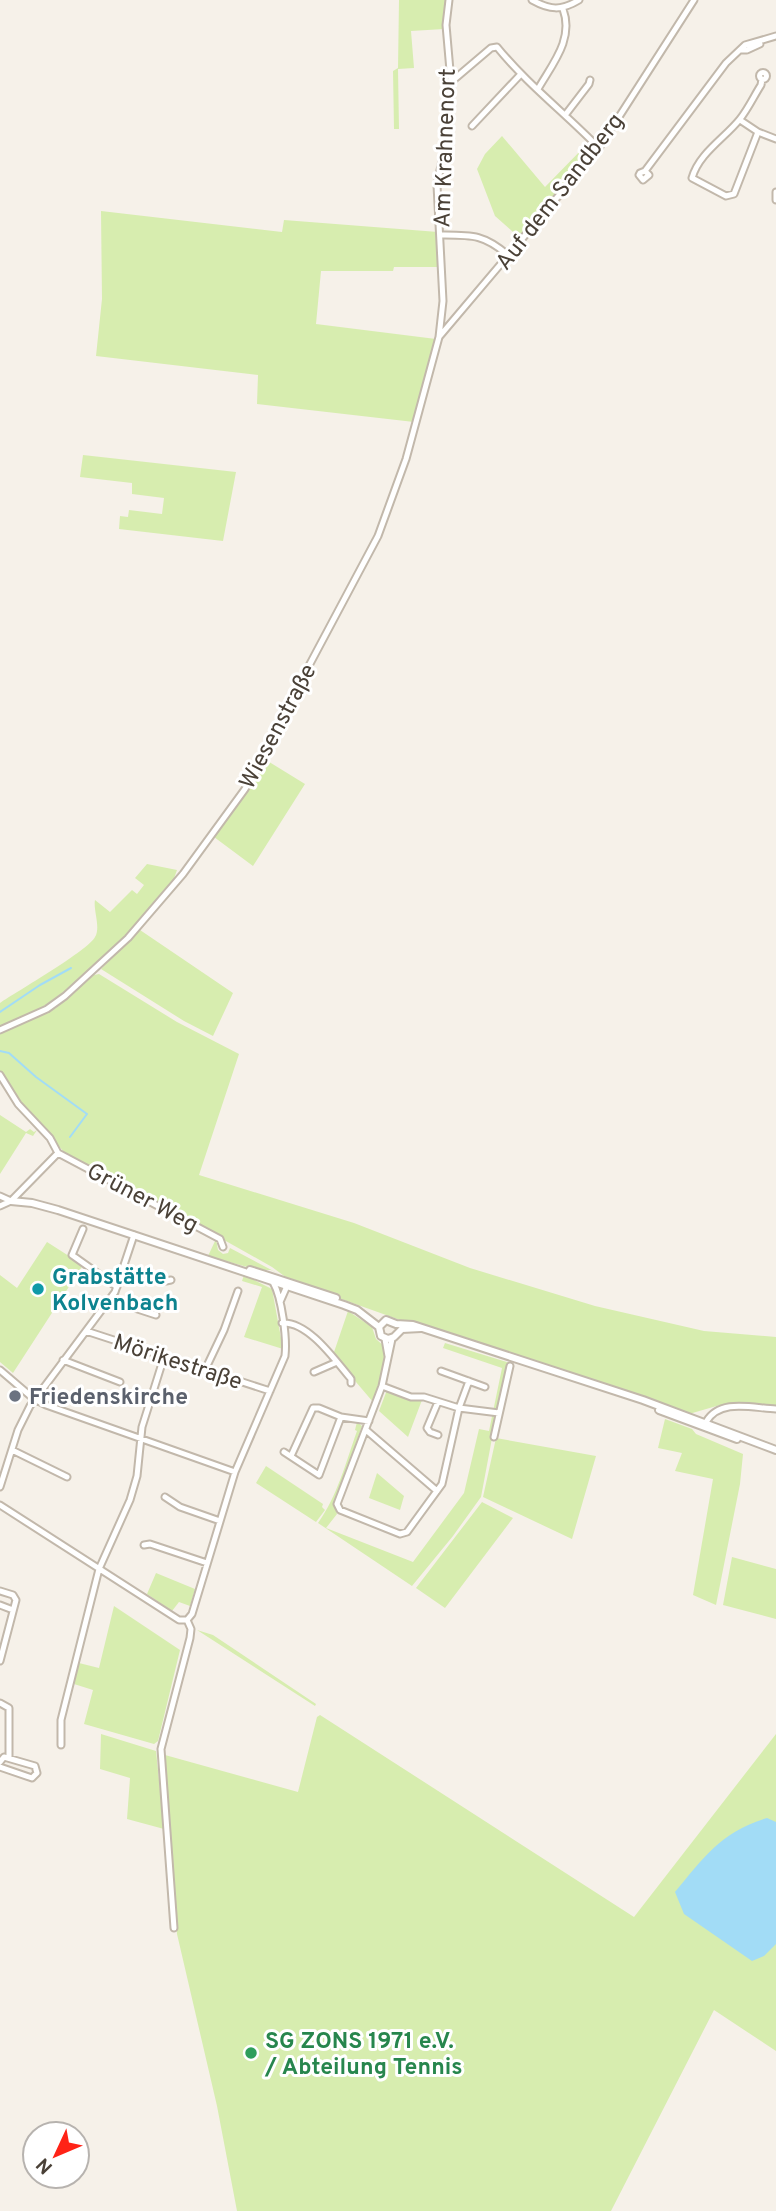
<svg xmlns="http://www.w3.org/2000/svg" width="776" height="2211" font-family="Overpass,sans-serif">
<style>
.green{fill:#d7edaf}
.water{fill:#a2dcf6}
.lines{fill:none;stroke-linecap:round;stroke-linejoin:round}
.stream{stroke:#a2dcf6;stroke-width:2}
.minor-casing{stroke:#c2b8ab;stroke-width:9}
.tertiary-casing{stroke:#c2b8ab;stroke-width:10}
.minor{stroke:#fff;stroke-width:5}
.tertiary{stroke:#fff;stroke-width:6}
.culture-dot{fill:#0f9aa8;stroke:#fff;stroke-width:2.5}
.worship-dot{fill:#6b7280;stroke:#fff;stroke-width:2.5}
.leisure-dot{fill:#2e9e5b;stroke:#fff;stroke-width:2.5}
.labels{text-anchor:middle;stroke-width:6;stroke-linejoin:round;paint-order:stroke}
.street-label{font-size:23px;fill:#4a4137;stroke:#fff}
.culture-label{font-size:23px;font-weight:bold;fill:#0d838f;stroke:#fff;text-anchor:start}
.worship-label{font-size:23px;font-weight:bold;fill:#5b616d;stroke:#fff;text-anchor:start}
.leisure-label{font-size:23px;font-weight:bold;fill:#27864d;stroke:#fff;text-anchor:start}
</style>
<rect width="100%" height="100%" fill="#f6f1e9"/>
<path class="green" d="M399,0H447L444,29L411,31L414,68L398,69L399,129H394L393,71L398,68Z
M502,136L545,187L588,143L597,148L521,239L495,216L477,169L485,154Z
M101,211L282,232L284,220L438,232L439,267H394L393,271H321L316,324L436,339L414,422L257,404L258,375L96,356L102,299Z
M83,455L236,472L223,541L119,529L120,516L128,517L129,510L162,514L164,498L132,494V483L80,477Z
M266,760L305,784L253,866L214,837Z
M147,864L177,870L172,884L151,910L98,967L40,1009L0,1029V1003C16,992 89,950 95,937C101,927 93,910 95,900L110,912L132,890L137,894L144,885L135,878Z
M140,930L233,993L213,1036L184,1021L101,969Z
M99,974L177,1022L239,1054L199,1175L354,1223L470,1268L595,1306L704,1331L776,1337V1407L720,1405L689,1414L400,1320L291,1281L272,1267L185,1218L65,1153L24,1108L0,1073V1034L56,1008L94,975Z
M0,1115L26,1132L30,1129L34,1132L37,1130L33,1136L26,1133L0,1174Z
M216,1239L218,1250L223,1254L228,1253L230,1248L281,1275L271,1270H258L208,1256Z
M47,1242L83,1265L13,1373L0,1362V1275L17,1288Z
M244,1275L272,1289L283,1349L244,1337L262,1287L242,1281Z
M348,1311L372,1327L376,1339L385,1347L384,1374L373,1402L333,1355Z
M445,1343L510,1363L505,1368L507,1369L496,1417L481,1497L453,1536L412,1586L318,1523C337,1497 346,1462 357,1431L355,1430L357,1422L362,1426L334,1505L337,1514L326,1528L413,1562L464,1493L479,1429L489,1431L502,1368L443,1348Z
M387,1390L422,1400L408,1437L379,1411Z
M665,1419L692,1429L696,1434L743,1454L740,1484L716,1605L693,1595L713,1479L675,1471L682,1453L658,1448Z
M496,1438L596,1456L572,1539L483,1497Z
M266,1466L323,1504L322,1507L325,1510L316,1522L256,1483Z
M377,1473L404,1496L400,1510L369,1498Z
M482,1502L513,1518L445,1608L416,1588Z
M732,1557L776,1569V1619L723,1605Z
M156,1573L195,1589L190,1606L179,1602L172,1611L147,1594Z
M114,1606L180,1650L158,1741L154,1744L84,1724L93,1690L74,1684L79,1663L99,1668Z
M197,1630L213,1635L316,1704L315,1706Z
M320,1715L634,1917L776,1734V2051L714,2010L611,2211H237L217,2106L177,1934L165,1755L298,1792L317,1717Z
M101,1734L156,1751L164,1829L127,1819L130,1778L100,1769Z"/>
<path class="water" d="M767,1818L776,1822V1944L764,1956L752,1961L684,1914L675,1892C704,1857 721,1832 767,1818Z"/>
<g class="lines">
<path class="stream" d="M0,1012L40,985L71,968
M0,1051L9,1053L36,1077L87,1114L70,1137"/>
<defs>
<path id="minor" d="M532,0C550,10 561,11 579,0
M741,50H747L760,44
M759.5 76a3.5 3.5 0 1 1 7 0a3.5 3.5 0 1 1-7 0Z
M451,82L491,48L497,47C527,84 566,114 599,148
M538,89C553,63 574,39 563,9
M566,114L589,84L590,80
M740,120L758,132L776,139
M472,126L521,74
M758,132L734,194L726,196L692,178C699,153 725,138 740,119C748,109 754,96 761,85L762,79
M645,171L649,175L643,180L639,175L640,173L645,171L726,63L745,45L776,36
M776,192V200
M440,235C472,235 484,234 509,256
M439,337L443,301L437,185L449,126L451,82L446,25L449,0
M0,1030L47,1009L65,996L128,938L183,874L245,789L266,755L287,707L378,536L406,459L439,337L599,148L694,0
M0,1075L18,1104L50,1138L58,1153L11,1201L0,1206
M58,1153L220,1239L223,1247
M0,1196L11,1201
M83,1229L72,1255L117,1287
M124,1268L166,1281L171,1280
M110,1300L156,1315
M280,1302L287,1286
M282,1323C308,1321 335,1360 351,1379V1383
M86,1331L270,1391
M385,1339L388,1356
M392,1339L382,1386L337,1504L340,1510L400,1534L407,1532L442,1484L459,1408L469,1381
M63,1360L120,1382
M0,1370L34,1399L46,1405L235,1472
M205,1370L224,1330L238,1291
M441,1371L485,1387
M314,1372L337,1362
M382,1386L411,1397H424L459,1408L499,1413
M438,1402L427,1428L430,1432L438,1435
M341,1417L369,1421
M706,1422C720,1398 752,1408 776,1409
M366,1430L437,1491
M494,1437L510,1366
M12,1450L67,1477
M284,1452L319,1475L341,1417L319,1408H313L291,1456
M0,1487L18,1430L30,1406L115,1292L134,1235
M165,1497L180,1507L220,1521
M0,1505L179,1620H187
M144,1545L150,1544L207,1563
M0,1591L13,1595L16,1600L0,1661
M0,1605L13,1610
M187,1620L192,1614L235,1472L285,1356C287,1338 282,1298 273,1282
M0,1703L9,1708V1758
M61,1745V1720L99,1569L130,1500L137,1476L142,1427L164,1357
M0,1762L4,1757L35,1766L37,1773L32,1778L0,1767
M174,1928L161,1749L190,1638L191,1629L187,1620"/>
<path id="tertiary" d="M11,1201L32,1203L58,1210L344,1305L357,1310L379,1327
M250,1270L336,1298
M421,1328L402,1329L394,1337L388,1339L381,1336L379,1327L386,1320L396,1324L413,1325L643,1400L776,1450
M659,1410L737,1439"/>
</defs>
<use href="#minor" class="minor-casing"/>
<use href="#tertiary" class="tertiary-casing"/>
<use href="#minor" class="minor"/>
<use href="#tertiary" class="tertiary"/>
</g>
<circle class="culture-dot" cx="38" cy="1289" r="7"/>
<circle class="worship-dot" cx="15" cy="1396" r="7"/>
<circle class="leisure-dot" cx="251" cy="2053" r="7"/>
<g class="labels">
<g class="street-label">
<text transform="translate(444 148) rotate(-88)" y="8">Am Krahnenort</text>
<text transform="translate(559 191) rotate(-52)" y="8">Auf dem Sandberg</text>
<text transform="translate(277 726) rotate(-62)" y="8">Wiesenstraße</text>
<text transform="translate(143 1197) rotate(28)" y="8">Grüner Weg</text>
<text transform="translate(178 1361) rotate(18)" y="8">Mörikestraße</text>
</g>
<g class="culture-label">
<text x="52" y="1284">Grabstätte<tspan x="52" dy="26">Kolvenbach</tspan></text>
</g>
<g class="worship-label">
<text x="29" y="1404">Friedenskirche</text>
</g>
<g class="leisure-label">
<text x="265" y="2048">SG ZONS 1971 e.V.<tspan x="265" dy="26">/ Abteilung Tennis</tspan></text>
</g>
</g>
<g transform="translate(56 2155) rotate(226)"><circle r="33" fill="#ffffff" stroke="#b7b3af" stroke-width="2"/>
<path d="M0-5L12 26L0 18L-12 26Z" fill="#ff2317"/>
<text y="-10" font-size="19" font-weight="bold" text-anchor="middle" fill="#4a4137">N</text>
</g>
</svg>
